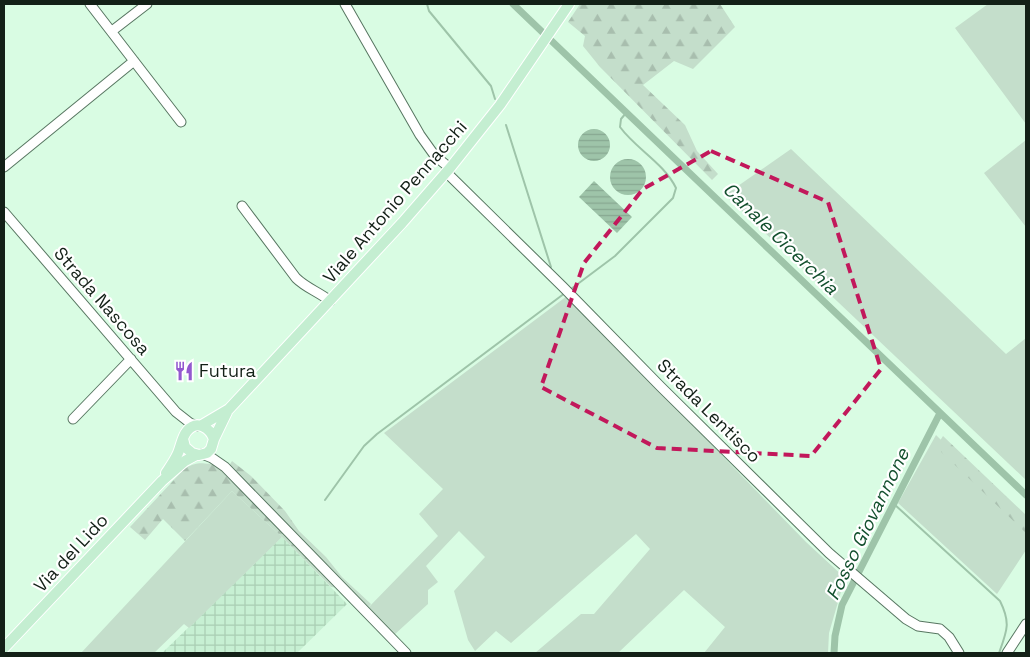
<svg xmlns="http://www.w3.org/2000/svg" width="1030" height="657" font-family="'Space Grotesk',sans-serif">
<style>
.industrial{fill:url(#industrial-grid)}
.grass{fill:#c4decb}
.forest{fill:url(#forest-firs)}
.water{fill:url(#water-rules)}
.lines{fill:none;stroke-linecap:round;stroke-linejoin:round}
.stream{stroke:#9ec4a9;stroke-width:2}
.canal{stroke:#9ec4a9;stroke-width:7}
.minor-casing{stroke:#577661;stroke-width:11}
.major-casing{stroke:#fff;stroke-width:12}
.minor{stroke:#fff;stroke-width:9}
.major{stroke:#c4eed1;stroke-width:10}
.marked{fill:none;stroke:#c2185b;stroke-width:4;stroke-dasharray:10 6;stroke-linejoin:round}
.labels{text-anchor:middle;stroke-width:4.5;stroke-linejoin:round;paint-order:stroke}
.street-label{font-size:18px;fill:#132017;stroke:#fff}
.poi-label{font-size:18px;fill:#132017;stroke:#fff;text-anchor:start}
.water-label{font-size:19px;font-style:italic;fill:#13502e;stroke:#fff}
</style>
<defs>
<pattern id="industrial-grid" width="8" height="8" patternUnits="userSpaceOnUse" patternTransform="scale(1.25)"><rect width="8" height="8" fill="#c7f0d3"/><path d="M0 4h8M4 0v8" fill="none" stroke="#aaceb4"/></pattern>
<pattern id="forest-firs" width="22" height="20" patternUnits="userSpaceOnUse" patternTransform="scale(1.25)"><rect width="22" height="20" fill="#c4decb"/><path d="M5 1l3.5 6h-7zM16 11l3.5 6h-7z" fill="#a8beae"/></pattern>
<pattern id="water-rules" width="6" height="5" patternUnits="userSpaceOnUse" patternTransform="scale(1.25)"><rect width="6" height="5" fill="#9ec4a9"/><path d="M0 2.5h6" fill="none" stroke="#87a891"/></pattern>
</defs>
<rect width="100%" height="100%" fill="#d9fce3"/>
<path class="industrial" d="M282,537L347,604L297,653H162Z"/>
<path class="grass" d="M988,4H1026V124L955,28Z
M1026,140V227L984,173Z
M791,149L1006,354L1026,338V480L725,195Z
M567,296L806,542L845,578L829,633L828,653H704L725,627L684,590L618,653H535L581,614H594L650,549L636,534L511,643L496,631L475,651L468,640L454,591L485,557L459,531L426,566L438,582L428,590V604L394,635L368,608L438,536L419,514L443,489L384,433Z
M936,435L1026,524V550L997,594L898,503Z
M232,491L282,537L189,628L184,624L154,653H81Z"/>
<path class="forest" d="M580,4H720L735,27L693,69L674,61L643,85L685,125L697,151L718,174L712,180L600,67L583,46L585,36L568,22Z
M943,436L1026,515V533L936,447Z
M232,461L251,476L285,511L299,531L326,557L342,577L371,604L368,608L349,589L331,587L282,537L232,491L185,541L163,519L145,540L130,527L185,468C203,459 202,466 217,463L226,471Z"/>
<path class="water" d="M578 145a16 16 0 1 1 32 0a16 16 0 1 1-32 0Z
M610 177a18 18 0 1 1 36 0a18 18 0 1 1-36 0Z
M594,181L632,217L617,233L579,197Z"/>
<g class="lines">
<path class="stream" d="M427,4L429,11L491,86L495,99
M506,125L551,267
M571,289L615,256L673,198L676,188C664,163 636,149 620,127L621,119L626,113
M325,500L364,446L377,434L565,293
M894,504L1000,601C1011,623 1007,631 999,653"/>
<path class="canal" d="M513,4L1026,495
M834,653L835,636L842,605L940,413"/>
<defs>
<path id="minor" d="M90,4L181,122
M345,4L420,135L435,156L450,168
M112,31L147,4
M4,167L134,61
M446,172L563,287L661,387L829,553L906,619L918,626L940,629L949,637L959,653
M242,206L296,278C306,288 319,292 330,301
M4,212L176,412L190,423L197,426
M73,419L131,359
M202,454L212,458L225,467L406,653
M1007,653L1026,624"/>
<path id="major" d="M202,425L229,409L402,223L450,168L500,105L569,4
M183,439L185,447L192,453L199,455L207,453L211,449L214,439L227,412
M166,473C170,467 175,460 178,453C181,446 182,437 187,431C197,419 210,428 214,439
M4,648L162,481L185,461L196,455"/>
</defs>
<use href="#minor" class="minor-casing"/>
<use href="#major" class="major-casing"/>
<use href="#minor" class="minor"/>
<use href="#major" class="major"/>
</g>
<path class="marked" d="M711,151L828,202L881,369L811,456L657,448L541,387L584,263L643,189Z"/>
<defs>
<symbol id="restaurant-bare" viewBox="-9 -9 18 18"><path d="M-5-6h1v4h1v-4h1v4h1v-4h1v5L-1.5 .5V6h-2V.5L-5-1ZM5-6V6H3V1.5H1.5Q1.5-4 5-6Z" fill="#9358cf" stroke="#fff" stroke-width="2.5" paint-order="stroke"/></symbol>
</defs>
<g fill-rule="evenodd">
<use href="#restaurant-bare" x="170" y="357" width="28" height="28"/>
</g>
<g class="labels">
<g class="street-label">
<text transform="translate(395 202) rotate(-49)" y="6">Viale Antonio Pennacchi</text>
<text transform="translate(102 301) rotate(49)" y="6">Strada Nascosa</text>
<text transform="translate(709 411) rotate(45)" y="6">Strada Lentisco</text>
<text transform="translate(71 553) rotate(-47)" y="6">Via del Lido</text>
</g>
<g class="poi-label">
<text x="199" y="377">Futura</text>
</g>
<g class="water-label">
<text transform="translate(781 238) rotate(44)" y="7">Canale Cicerchia</text>
<text transform="translate(867 524) rotate(-64)" y="7">Fosso Giovannone</text>
</g>
</g>
<rect width="1030" height="657" fill="none" stroke="#132017" stroke-width="10"/>
</svg>
